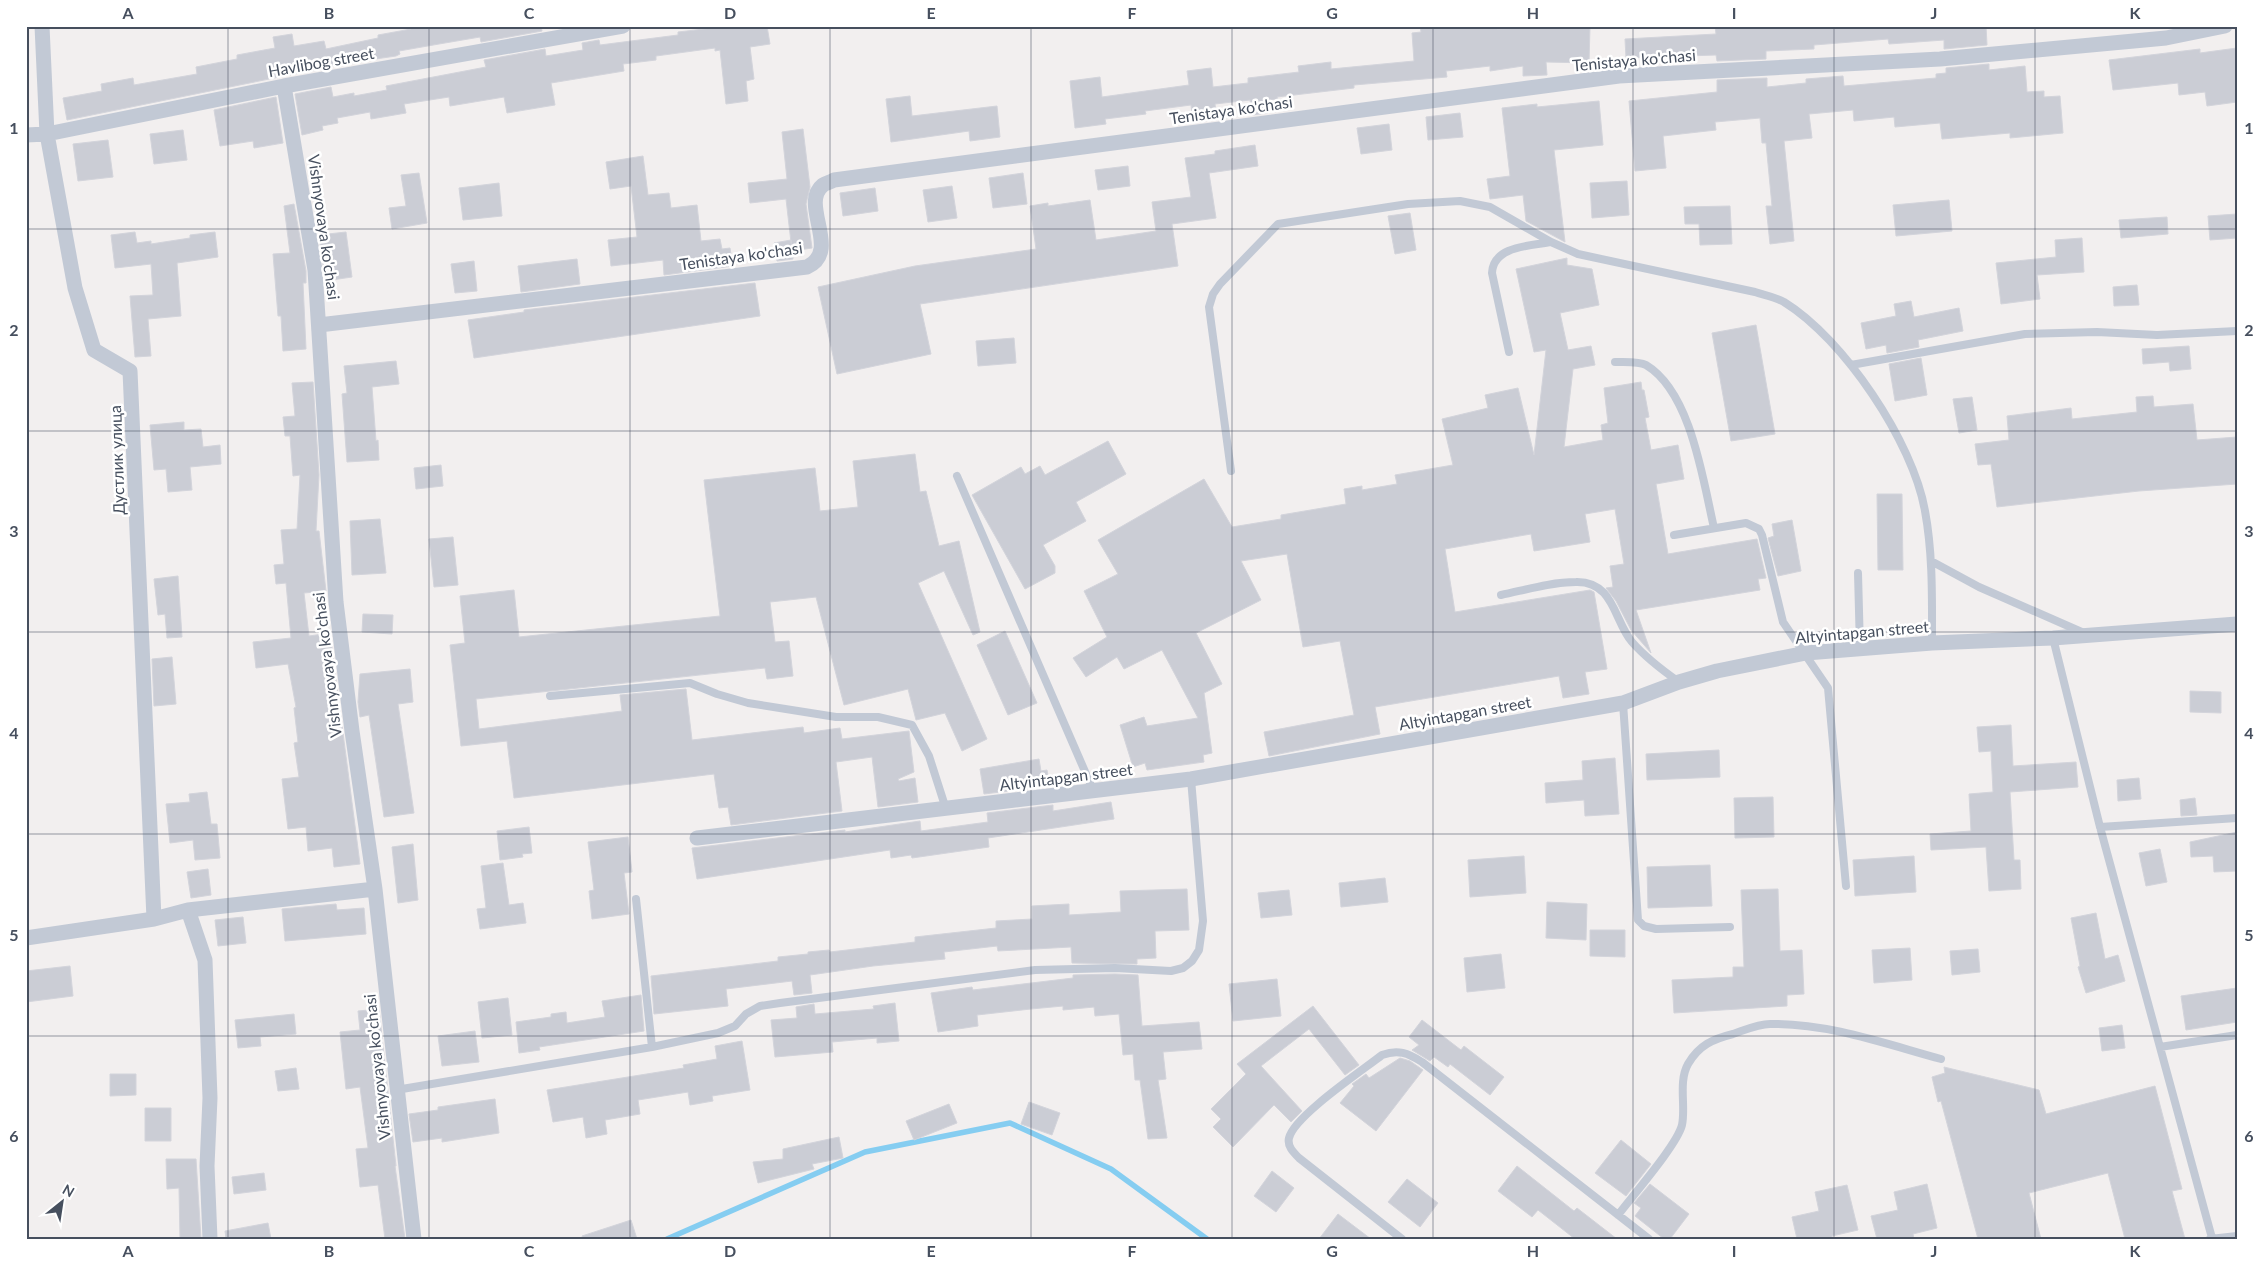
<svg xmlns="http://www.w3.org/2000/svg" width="2263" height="1265" font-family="Lato,sans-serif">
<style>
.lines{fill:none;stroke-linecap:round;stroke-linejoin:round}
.stream{stroke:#85cdf1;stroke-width:5.5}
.building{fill:#cbcdd5;stroke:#d3d4db}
.lane{stroke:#c2c9d5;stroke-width:8}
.street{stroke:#c2c9d5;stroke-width:15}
.grid{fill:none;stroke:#464f5e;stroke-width:1;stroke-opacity:0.55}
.labels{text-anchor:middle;stroke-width:5;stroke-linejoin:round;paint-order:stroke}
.street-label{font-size:16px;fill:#464f5e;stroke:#fff}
.neatline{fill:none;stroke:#464f5e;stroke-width:2}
.grid-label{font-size:16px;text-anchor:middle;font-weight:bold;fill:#464f5e}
</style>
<rect width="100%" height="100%" fill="#f2efef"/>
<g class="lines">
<path class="stream" d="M667,1239L865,1152L1010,1123L1111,1169L1207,1239"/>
</g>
<path class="building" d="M411,26H541L542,31L481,42L480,37L439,44L399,51L400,54L396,56L348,63L67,120L63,98L102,91L101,84L133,78L134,85L197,74L196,67L237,59V55L275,48L273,37L292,34L294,46L324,41L326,49L378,38V35L411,29Z
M730,26H767L770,44L750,47L754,79L746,81L748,101L726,104L720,50L715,51V48L656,56V60L623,64L624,71L551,83L555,105L507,113L504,97L450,106L449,97L404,104L406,113L371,119L370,112L337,118L338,123L322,126L323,130L302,135L295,94L331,87L333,97L354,93V96L387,90L386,86L486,67L484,60L545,49L546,56L583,50L582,43L599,40L600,45L678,35V32Z
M1420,26H1497V29L1590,26L1589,63L1546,62L1547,75L1523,76V66L1490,71V66L1446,71L1447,77L1354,85V88L1277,97L1278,99L1267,100L1268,113L1252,115L1250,100L1215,104L1216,112L1192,115L1191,105L1145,111L1146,114L1105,119L1106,124L1075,128L1070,81L1100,77L1102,97L1189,85L1187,71L1211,68L1213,87L1248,83V78L1299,72L1298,66L1331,62V69L1414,61L1412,33L1421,32Z
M1715,26H1986L1987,45L1944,49V40L1889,44L1888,39L1814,45V49L1766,51V59L1717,61L1716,55L1626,58L1625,39L1716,34Z
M2237,48V102L2207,106L2205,92L2179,95L2178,83L2113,90L2109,60L2200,49V53Z
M1989,64V70L2025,66L2027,92L2044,91V97L2060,96L2063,133L2010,138V133L1942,139L1940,123L1895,127L1894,117L1854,121L1853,110L1809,114L1812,138L1784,141L1794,241L1770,244L1766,206H1772L1766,143H1762L1760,118L1715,122L1716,130L1663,136L1666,168L1635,171L1629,101L1717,92V80L1767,78V87L1806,83V79L1843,76L1844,86L1936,78V74L1946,73V68Z
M910,96L912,116L997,106L1000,137L970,141L969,131L891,142L886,99Z
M276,97L283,143L254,148L253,141L220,146L214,110Z
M1599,101L1603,145L1554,150L1565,242L1526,221L1523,195L1490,199L1487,179L1510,176L1502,108L1537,104V107Z
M1460,113L1463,137L1428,140L1426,117Z
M1389,124L1392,150L1361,154L1357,128Z
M803,129L810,187L806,204L812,248L792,251L786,199L750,203L748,183L787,179L782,132Z
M183,130L187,160L154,164L150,134Z
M108,140L113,177L78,181L73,144Z
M1255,145L1258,166L1209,173L1216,218L1172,224L1178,266L920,304L931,354L837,374L818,287L915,266L1036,249L1030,206L1048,203V206L1090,200L1096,240L1156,231L1152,202L1191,197L1185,158L1215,154V151Z
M643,156L648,195L669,193L671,208L697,205L701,241L720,239L722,249L730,248L733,266L664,275L663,260L611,266L608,240L637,237L631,186L610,189L606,162Z
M1128,166L1130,186L1098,190L1095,170Z
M419,173L427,223L392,229L389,208L406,206L401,175Z
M1023,173L1027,204L993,208L989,178Z
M1627,181L1629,215L1592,218L1590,183Z
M499,183L502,216L463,220L459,188Z
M952,186L957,218L928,222L923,190Z
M875,188L878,211L843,216L840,193Z
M1949,200L1952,231L1896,236L1893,205Z
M294,204L306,271V283H303L306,349L283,351L281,316H278L273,254L290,253L284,206Z
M1730,206L1732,244L1700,245L1699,224H1685L1684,207Z
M1410,213L1416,250L1395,254L1388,216Z
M2237,214V238L2210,240L2208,216Z
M2167,217L2168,234L2121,238L2119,220Z
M135,232L137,243L151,241V244L190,238V235L215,232L218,257L177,263L181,316L148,319L151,356L135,357L130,296L153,295L151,264L115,268L111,235Z
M346,232L352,277L325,281L319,235Z
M2082,238L2084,272L2037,275L2040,299L2001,304L1996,263L2056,257L2055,240Z
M791,240L793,259L777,261L774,243Z
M1567,258V265L1592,269L1599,305L1560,313L1568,350L1591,346L1595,365L1573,369L1564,447L1603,440L1601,425L1608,423L1604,388L1641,382L1642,390H1644L1649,417L1645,418L1651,450L1678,445L1684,479L1656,484L1668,554L1757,539L1766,578L1758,579L1760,590L1636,610L1651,653L1631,630L1616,601L1606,588L1613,587L1610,566L1624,564L1615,509L1585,514L1590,542L1534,551L1531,534L1445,549L1455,612L1590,590L1594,592L1607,669L1585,672L1589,694L1563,698L1559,676L1375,707L1380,734L1269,756L1264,732L1354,715L1340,641L1303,647L1287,554L1241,561L1261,600L1196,633L1222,684L1204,693L1212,753L1203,755L1204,762L1147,770L1145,763L1133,767L1120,725L1144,717L1147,726L1198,718L1162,650L1124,669L1117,657L1086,677L1073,658L1107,637L1084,591L1118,574L1098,540L1204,479L1232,527L1281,519V515L1346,504L1344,489L1362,486V490L1397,484L1395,475L1453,465L1442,419L1488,408L1485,395L1518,388L1534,455L1546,350L1534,352L1516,269Z
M577,259L580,284L521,292L518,266Z
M474,261L477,291L455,293L451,264Z
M755,283L760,316L474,358L468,320L524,312V310Z
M2137,285L2139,305L2114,306L2113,287Z
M1911,301L1914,317L1959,308L1963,331L1918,340L1919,347L1887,353L1886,345L1866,349L1861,323L1896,316L1894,304Z
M1756,325L1775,434L1731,441L1712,333Z
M1014,338L1016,363L978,366L976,341Z
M2189,346L2191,369L2170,371L2169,362L2143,364L2142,349Z
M1921,358L1927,395L1895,401L1889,364Z
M396,361L399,384L372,387L376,441L378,440L379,460L347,462L342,394L347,393L344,366Z
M313,382L319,475L316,531H319L326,591L304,593L309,636L330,633L360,864L334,867L332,848L308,851L306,827L288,829L282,779L299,777L294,743L298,742L294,708L296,707L288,664L256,668L253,642L291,638L286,583L276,584L274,565L284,564L281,530L297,529L300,475L293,476L290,436H285L283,417L295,416L292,383Z
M2153,396L2154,407L2193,404L2197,440L2237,437V484L2139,491L1997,507L1991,464L1978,465L1975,444L2009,440L2007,416L2071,408L2072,419L2137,412L2136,397Z
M1972,397L1977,430L1959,433L1953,399Z
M184,422V430L201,429L203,447L220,445L221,464L190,467L192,490L168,492L166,469L154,470L150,425Z
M1108,441L1126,474L1076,502L1086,521L1043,545L1055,566V573L1025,589L972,495L1021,467L1025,474L1040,466L1045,475Z
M915,454L920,492L926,491L939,546L959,541L980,632L973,635L944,571L918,583L987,739L962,751L945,713L916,720L908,689L844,705L816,597L770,602L775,642L789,641L793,676L767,679L765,668L476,699L479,729L622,711L620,695L686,689L692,740L803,727L804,733L840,728L842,739L909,731L914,772L898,779L899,781L915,778L918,802L878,807L872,757L836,762L842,811L731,825L728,807L719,808L714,774L514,798L507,741L461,746L450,645L465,643L460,596L514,590L519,637L720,616L704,480L815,468L820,511L858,507L853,461Z
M441,465L443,486L416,489L414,468Z
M1877,494H1902L1903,570H1878Z
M380,519L386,573L352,575L350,521Z
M1792,520L1801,571L1778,576L1768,538L1774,536L1772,524Z
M453,537L458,585L434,587L429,539Z
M178,576L182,637L167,638L165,614L158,615L154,579Z
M363,614L393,615L392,634L362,632Z
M1005,631L1037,703L1008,715L977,645Z
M172,657L176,704L154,706L152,659Z
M410,669L413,702L398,704L414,813L384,817L369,715L360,717L358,702L360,674Z
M2190,691L2221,692V713L2190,712Z
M2011,725L2013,766L2076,762L2078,787L2010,792L2014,860H2020L2021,889L1989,891L1986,847L1931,850L1930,834L1971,831L1969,794L1993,792L1991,751L1979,752L1977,727Z
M1719,750L1720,777L1647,780L1646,754Z
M1615,758L1619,814L1585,816L1584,800L1546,803L1545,783L1583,780L1582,761Z
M1039,759L1041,771L1047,770L1050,786L984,794L980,769Z
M2139,778L2141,799L2118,801L2117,780Z
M207,792L211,824H217L220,858L195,860L193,840L170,843L166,804L190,802L189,794Z
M1773,797L1774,837L1735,838L1734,798Z
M2195,798L2197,815L2181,816L2180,800Z
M1111,802L1114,819L988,838L989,847L912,858L911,855L891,858L890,850L697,879L692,848L845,830V832L920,821L921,831L988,822L987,813L1053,805V811Z
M529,827L532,853L522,854L523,857L500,860L497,831Z
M2237,832V871L2214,872L2213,856L2191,857L2190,842Z
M628,837L632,872L624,873L629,914L592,919L589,891L594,890L588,842Z
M413,844L418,900L398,903L392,847Z
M2160,849L2167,882L2146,886L2139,853Z
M1524,856L1526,893L1470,897L1468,860Z
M1914,856L1916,892L1855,896L1853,860Z
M503,863L509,905L523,903L526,923L480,929L477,909L486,908L481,866Z
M1710,865L1712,906L1648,908L1647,867Z
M208,869L211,895L191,898L187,872Z
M1385,878L1388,902L1341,907L1339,883Z
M1187,889L1189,930L1155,931L1156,958L1137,959V964L1072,963L1071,947L998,951L997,946L944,952L945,959L873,966L810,975L812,993L794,995L792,981L726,989L728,1006L654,1014L651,976L778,961V957L808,954V952L829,950L830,952L915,942V937L996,928V921L1032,919V906L1069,904V915L1121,912L1120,891Z
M1778,889L1780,951L1802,950L1804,994L1787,995V1006L1674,1013L1672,980L1733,977V967H1744L1741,890Z
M1289,890L1292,915L1261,918L1258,893Z
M1547,902L1587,904L1586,940L1546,938Z
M336,904L337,910L364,908L366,934L285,941L282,909Z
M2096,913L2105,959L2118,955L2125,981L2086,993L2078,967L2080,966L2071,918Z
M243,917L246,943L218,946L215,920Z
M1590,930H1625V957L1590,956Z
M1910,948L1912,980L1874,983L1872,950Z
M1978,949L1980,972L1952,975L1950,951Z
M1501,954L1505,988L1467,992L1464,958Z
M70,966L73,996L26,1002V971Z
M1115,974L1138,975L1142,1026L1199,1022L1202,1049L1163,1052L1166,1079L1158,1080L1167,1138L1148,1139L1140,1080H1135L1133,1054L1123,1055L1119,1014L1095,1016L1094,1007L1063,1010V1006L1031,1009L977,1015L978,1026L938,1032L931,993L972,987L973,990L1073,978V975Z
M1277,979L1281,1016L1233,1021L1229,984Z
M2237,988V1022L2186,1030L2181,996Z
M641,995L644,1031L539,1047L540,1050L519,1053L516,1022L551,1017V1014L566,1012L567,1023L605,1017L602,1001Z
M508,998L512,1035L482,1038L478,1002Z
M895,1003L899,1041L877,1043V1038L832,1042L833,1052L775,1057L771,1020L797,1018L796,1007L814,1004L815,1014L874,1009L873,1006Z
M1313,1006L1359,1065L1345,1075L1309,1029L1261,1066L1302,1111L1291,1122L1274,1105L1233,1147L1213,1127L1221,1119L1211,1109L1246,1074L1237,1064Z
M379,1009L396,1166H395L405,1239H385L378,1185L360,1187L356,1149L368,1148L360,1087L346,1089L340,1032L360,1030L358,1011Z
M294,1014L296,1034L260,1037L261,1046L238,1048L235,1020Z
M1422,1020L1461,1050L1464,1046L1504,1077L1490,1095L1450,1064L1448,1067L1434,1057L1430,1061L1412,1050L1419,1045L1409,1037Z
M2122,1025L2125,1048L2102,1051L2099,1028Z
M475,1031L479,1062L442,1066L438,1036Z
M742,1041L750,1090L712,1096L713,1101L690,1105L688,1092L638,1100L640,1114L605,1120L607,1134L586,1138L583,1117L553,1122L547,1090L684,1068L683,1065L717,1059L715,1046Z
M1400,1058L1410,1061L1423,1070L1376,1131L1340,1103L1354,1086L1352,1084L1366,1074L1369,1078Z
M1944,1067L2039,1090L2046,1114L2155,1086L2182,1189L2172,1191L2185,1239H2125L2108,1173L2029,1193L2041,1239H1978L1941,1101L1938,1102L1932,1077L1945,1073Z
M296,1068L299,1089L278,1091L275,1071Z
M110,1074H136V1095L110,1096Z
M495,1099L499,1133L442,1142V1138L413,1142L409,1114L438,1110V1107Z
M1029,1102L1060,1113L1052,1135L1021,1124Z
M949,1104L957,1123L914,1140L906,1121Z
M145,1108H171V1141H145Z
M839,1137L843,1158L812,1164L814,1169L758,1183L753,1162L783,1159V1149Z
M1621,1140L1651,1164L1626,1196L1595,1173Z
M166,1159H196L201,1239H180L179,1188L167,1189Z
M1517,1166L1574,1211L1577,1208L1617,1239H1575L1538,1210L1532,1217L1498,1191Z
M1272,1171L1294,1188L1276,1212L1254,1196Z
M264,1173L266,1190L234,1194L232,1177Z
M1407,1179L1438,1203L1420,1227L1388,1202Z
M1650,1184L1689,1214L1670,1239H1664L1635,1216L1641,1208L1634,1203Z
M1927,1184L1937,1228L1913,1234L1914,1239H1877L1871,1216L1898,1210L1894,1192Z
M1847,1185L1858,1230L1832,1236V1239H1797L1792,1217L1819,1211L1815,1192Z
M1338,1214L1371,1239H1319Z
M631,1220L637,1239H583L582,1236Z
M268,1223L271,1239H226L225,1231Z"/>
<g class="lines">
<path class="lane" d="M1509,352L1492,273C1493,246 1530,246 1551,242
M1615,362C1624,362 1639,361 1646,365C1691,392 1703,480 1714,528
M1851,365L2025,334L2097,332L2157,335L2237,331
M1231,471L1209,307L1213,294L1220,284L1278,224L1408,204L1460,201L1490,207L1551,242L1578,254L1755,292C1764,295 1775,297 1784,302C1844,339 1913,442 1925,511C1933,554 1932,599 1932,643
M957,476L1093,790
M1674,535L1746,523L1759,529L1762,535L1783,622L1828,688L1846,886
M1931,561L1979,587L2084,633
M1858,573L1860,649
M1501,595C1525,590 1551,582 1576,582C1614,581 1614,621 1632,642C1646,658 1662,670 1679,682
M2053,638L2100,827L2212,1238
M550,696L690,683L717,694L748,703L836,717H878L912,725L929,756L946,809
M1623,703L1638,920L1644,926L1656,929L1730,927
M2100,827L2237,818
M636,899L652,1047
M2160,1047L2237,1035
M396,1090L652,1047L718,1033L735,1026L746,1014L760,1006L780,1003L1035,970L1115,968L1171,971L1183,968L1192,961L1199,950L1203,921L1191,779
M1618,1215C1633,1195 1677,1145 1682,1125C1686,1106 1678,1082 1688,1064C1699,1045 1713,1039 1733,1034C1745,1030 1758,1024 1770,1024C1828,1023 1886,1044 1941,1059
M1402,1239L1299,1158C1293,1152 1287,1146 1289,1138C1294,1116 1363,1070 1382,1055C1398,1049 1408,1053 1422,1062L1649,1239
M2210,1239L2237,1236"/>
<path class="street" d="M42,26L47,134L75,288L94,350L130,371L154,919
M284,86L315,270L336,602L352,731L375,889L414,1239
M26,135L47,134L284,86L623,26
M319,325L807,267C842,251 799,204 823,185C826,183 831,182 834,180L1619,76L1940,59L2166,38L2225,26
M697,838L1191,779L1623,703L1679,682L1717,671L1806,653L1932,643L2053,638L2237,624
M188,910L205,960L210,1098L207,1166L210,1239
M26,938L154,919L188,910L375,889"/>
</g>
<path class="grid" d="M228,26V1239M429,26V1239M630,26V1239M830,26V1239M1031,26V1239M1232,26V1239M1433,26V1239M1633,26V1239M1834,26V1239M2035,26V1239M26,229H2237M26,431H2237M26,632H2237M26,834H2237M26,1036H2237"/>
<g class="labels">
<g class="street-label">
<text transform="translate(1634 60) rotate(-5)" y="6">Tenistaya ko'chasi</text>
<text transform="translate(321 62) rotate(-10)" y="6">Hаvlibog street</text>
<text transform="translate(1231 110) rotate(-8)" y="6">Tenistaya ko'chasi</text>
<text transform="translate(324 227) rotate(82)" y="6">Vishnyovaya ko'chasi</text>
<text transform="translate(741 256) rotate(-8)" y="6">Tenistaya ko'chasi</text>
<text transform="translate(117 460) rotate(-92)" y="6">Дустлик улица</text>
<text transform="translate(1862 632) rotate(-5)" y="6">Altyintapgan street</text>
<text transform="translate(327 665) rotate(-97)" y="6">Vishnyovaya ko'chasi</text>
<text transform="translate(1465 713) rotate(-10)" y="6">Altyintapgan street</text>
<text transform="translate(1066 777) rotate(-7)" y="6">Altyintapgan street</text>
<text transform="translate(377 1067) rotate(-96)" y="6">Vishnyovaya ko'chasi</text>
</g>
</g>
<rect width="2263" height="1265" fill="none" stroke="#ffffff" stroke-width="55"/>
<g transform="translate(62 1202) rotate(30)" stroke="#ffffff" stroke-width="4" paint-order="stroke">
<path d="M0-4L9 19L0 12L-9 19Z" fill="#464f5e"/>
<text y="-8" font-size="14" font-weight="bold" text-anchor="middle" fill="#464f5e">N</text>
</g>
<rect x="28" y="28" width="2208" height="1210" class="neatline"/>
<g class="grid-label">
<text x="128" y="19">A</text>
<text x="329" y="19">B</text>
<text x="529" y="19">C</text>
<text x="730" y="19">D</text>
<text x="931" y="19">E</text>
<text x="1132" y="19">F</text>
<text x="1332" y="19">G</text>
<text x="1533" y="19">H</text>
<text x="1734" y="19">I</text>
<text x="1934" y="19">J</text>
<text x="2135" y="19">K</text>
<text x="14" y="134">1</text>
<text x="2249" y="134">1</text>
<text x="14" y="336">2</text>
<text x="2249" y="336">2</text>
<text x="14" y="537">3</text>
<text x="2249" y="537">3</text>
<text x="14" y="739">4</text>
<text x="2249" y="739">4</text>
<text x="14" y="941">5</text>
<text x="2249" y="941">5</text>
<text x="14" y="1142">6</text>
<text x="2249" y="1142">6</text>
<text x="128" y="1257">A</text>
<text x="329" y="1257">B</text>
<text x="529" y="1257">C</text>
<text x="730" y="1257">D</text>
<text x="931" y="1257">E</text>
<text x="1132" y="1257">F</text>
<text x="1332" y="1257">G</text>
<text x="1533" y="1257">H</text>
<text x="1734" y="1257">I</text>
<text x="1934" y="1257">J</text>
<text x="2135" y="1257">K</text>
</g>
</svg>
